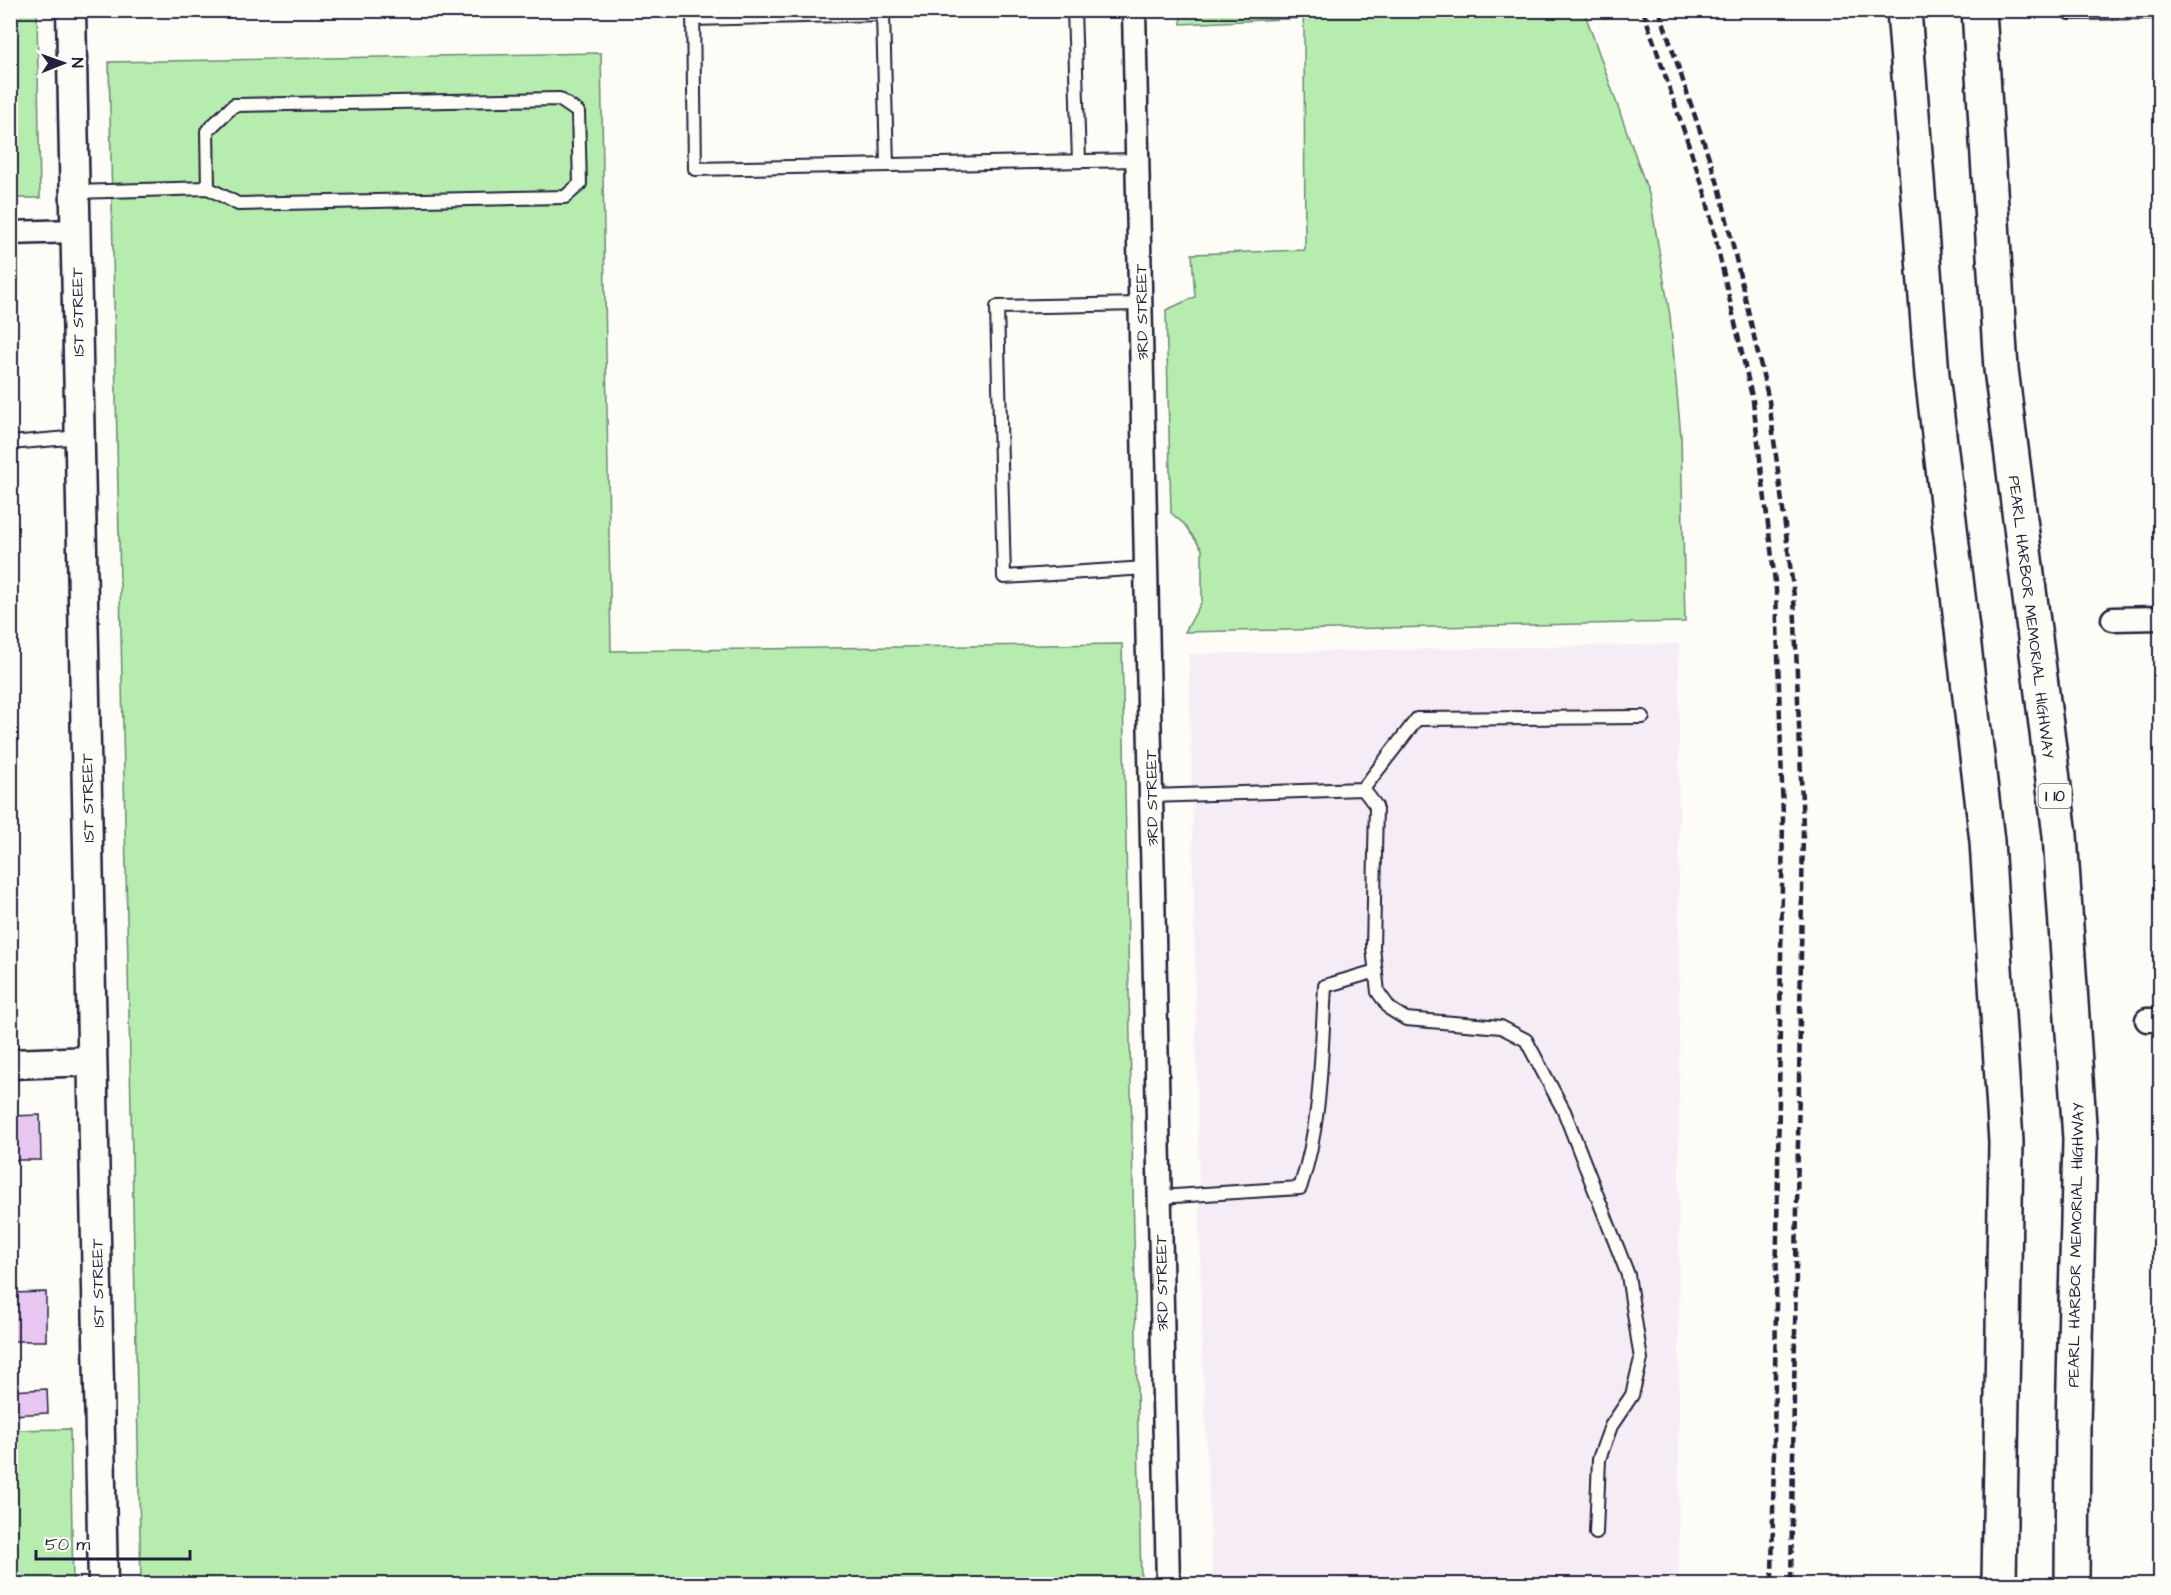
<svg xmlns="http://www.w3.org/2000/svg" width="2171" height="1595" font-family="'Architects Daughter',sans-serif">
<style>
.built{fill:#f6ecf6}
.green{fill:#b6edaf;stroke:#6c8875;stroke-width:1.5}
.building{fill:#e7c6f2;stroke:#22223b;stroke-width:1.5}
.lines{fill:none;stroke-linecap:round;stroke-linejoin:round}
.service-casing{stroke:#22223b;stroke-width:16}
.minor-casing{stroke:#22223b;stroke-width:27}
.tertiary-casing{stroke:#22223b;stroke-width:33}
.motorway-casing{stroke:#22223b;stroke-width:38}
.service{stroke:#fdfcf7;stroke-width:12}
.minor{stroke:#fdfcf7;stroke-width:22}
.tertiary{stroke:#fdfcf7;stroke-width:28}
.motorway{stroke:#fdfcf7;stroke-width:33}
.rail{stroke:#22223b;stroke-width:4.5;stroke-dasharray:9 4.5;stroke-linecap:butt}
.labels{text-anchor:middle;stroke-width:4.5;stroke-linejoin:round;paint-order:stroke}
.shield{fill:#fdfcf7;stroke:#646373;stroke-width:1.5}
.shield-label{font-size:15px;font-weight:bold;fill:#22223b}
.street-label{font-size:16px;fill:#22223b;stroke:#fdfcf7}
</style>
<rect width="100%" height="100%" fill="#fdfcf7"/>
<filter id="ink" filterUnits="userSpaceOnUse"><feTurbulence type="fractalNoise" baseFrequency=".0167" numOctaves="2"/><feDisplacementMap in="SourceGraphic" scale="12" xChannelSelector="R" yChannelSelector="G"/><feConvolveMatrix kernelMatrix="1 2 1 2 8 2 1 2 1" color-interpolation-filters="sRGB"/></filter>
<g filter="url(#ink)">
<path class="built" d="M1679,644V1584H1213L1202,1347L1189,654Z"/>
<path class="green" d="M11,10L37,11L40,198H11Z
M1181,11H1584L1650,197L1670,316L1681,437L1685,622L1185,632L1202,601V549L1184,524L1171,513L1166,310L1195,297L1192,254L1305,250L1304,30L1303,18L1181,24Z
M601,53L611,651L1122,644L1141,1584H141L109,62Z
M70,1429L73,1584H11V1430Z"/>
<path class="building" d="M40,1115L41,1160H10V1116Z
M46,1292V1341H10V1293Z
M47,1389L48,1413L10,1415V1391Z"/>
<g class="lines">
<defs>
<path id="service" d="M693,10L695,169L1138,160
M1074,10L1079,161
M2069,13L2160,12
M693,19L883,14L887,165
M75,192L208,188L238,204L565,197L580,184L578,112L559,99L234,105L207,131L208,188
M1141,304L997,307L1004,577L1146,568
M10,443L80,437
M1363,789L1417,719L1643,717
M1151,796L1363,789L1376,806L1373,948L1378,992L1390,1009L1406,1019L1501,1027L1526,1040L1564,1111L1628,1275L1641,1359L1632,1395L1611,1426L1599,1459L1596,1533
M1159,1197L1300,1188C1322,1124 1321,1053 1325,986L1376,971"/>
<path id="minor" d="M1134,10L1168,1584
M10,233L75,231
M2113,619L2160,618
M2147,1020H2160"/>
<path id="tertiary" d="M71,10L103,1584
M10,1064L92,1061"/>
<path id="motorway" d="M1904,10L1932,375L1987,841L2006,1142L1999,1584
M1979,10L2001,369L2060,835L2080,1139L2073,1424L2072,1584"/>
</defs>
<use href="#service" class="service-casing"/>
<use href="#minor" class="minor-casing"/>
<use href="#tertiary" class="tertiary-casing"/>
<use href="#motorway" class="motorway-casing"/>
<use href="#service" class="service"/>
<use href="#minor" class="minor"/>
<use href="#tertiary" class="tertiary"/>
<use href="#motorway" class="motorway"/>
<path class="rail" d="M1643,10L1705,193L1753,401L1776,590L1783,817L1772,1584
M1659,10L1720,190L1769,401L1794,596L1803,829L1791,1584"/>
</g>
</g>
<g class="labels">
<rect class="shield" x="2038.5" y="784" width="33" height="24" rx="4.5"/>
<g class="shield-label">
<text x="2055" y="801">I 10</text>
</g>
<g class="street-label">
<text transform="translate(77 312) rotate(-91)" y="6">1ST STREET</text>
<text transform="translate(1141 312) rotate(-91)" y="6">3RD STREET</text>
<text transform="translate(2032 617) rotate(83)" y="6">PEARL HARBOR MEMORIAL HIGHWAY</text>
<text transform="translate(87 798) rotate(-91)" y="6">1ST STREET</text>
<text transform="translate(1151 798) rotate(-91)" y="6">3RD STREET</text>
<text transform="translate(2075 1245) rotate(-89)" y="6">PEARL HARBOR MEMORIAL HIGHWAY</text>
<text transform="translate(97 1283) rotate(-91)" y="6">1ST STREET</text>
<text transform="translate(1161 1283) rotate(-91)" y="6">3RD STREET</text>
</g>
</g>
<rect width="2171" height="1595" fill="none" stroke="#fdfcf7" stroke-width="36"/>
<rect x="18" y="18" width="2135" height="1559" fill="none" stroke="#22223b" stroke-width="2" filter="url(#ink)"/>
<g transform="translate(63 63) rotate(89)" stroke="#fdfcf7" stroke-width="4.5" paint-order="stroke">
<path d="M0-4.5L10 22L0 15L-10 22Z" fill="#22223b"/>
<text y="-9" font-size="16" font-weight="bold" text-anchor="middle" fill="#22223b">N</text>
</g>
<path d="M36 1550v9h154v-9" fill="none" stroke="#22223b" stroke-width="3"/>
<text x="45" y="1550" font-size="18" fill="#22223b" stroke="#fdfcf7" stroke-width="4.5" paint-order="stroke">50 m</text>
</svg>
